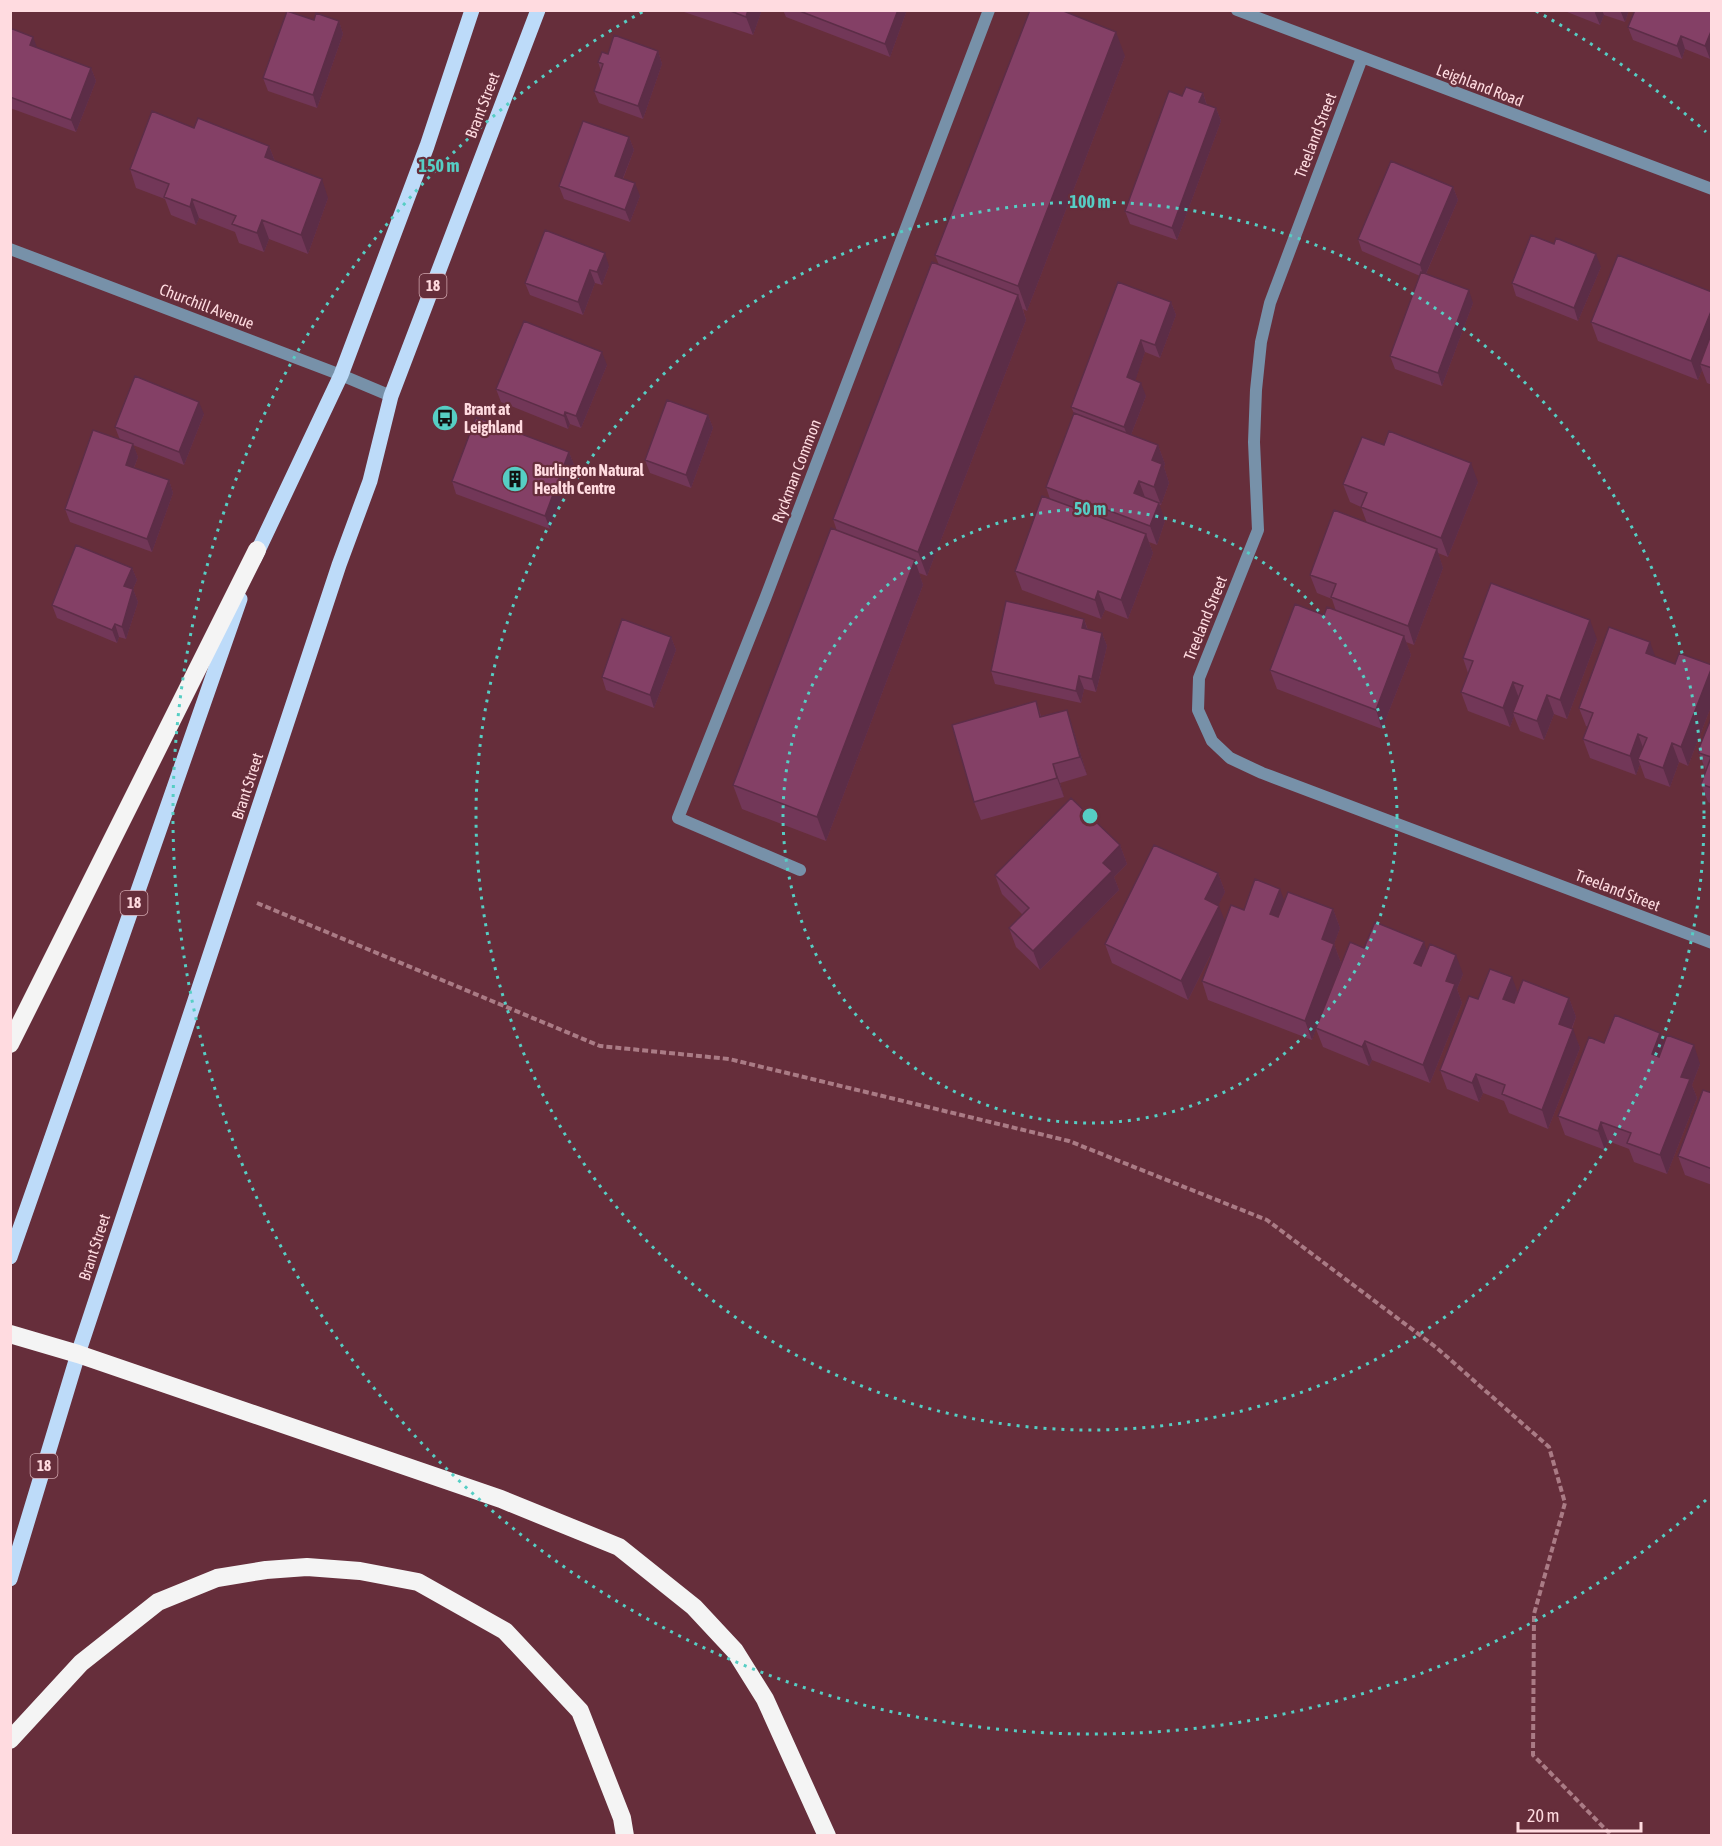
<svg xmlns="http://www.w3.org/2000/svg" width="1722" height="1846" font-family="'Asap Condensed',sans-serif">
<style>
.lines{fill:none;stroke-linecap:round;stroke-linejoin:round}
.path{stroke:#aa7b85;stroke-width:4;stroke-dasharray:6 3;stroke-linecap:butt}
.service{stroke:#7791a9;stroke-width:12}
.minor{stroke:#7791a9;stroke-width:12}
.primary{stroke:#bddbf9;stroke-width:15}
.motorway{stroke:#f4f4f4;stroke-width:18}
.wall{fill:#723758}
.shaded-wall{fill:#5c2d47}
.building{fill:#844066;stroke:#5c2d47;stroke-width:1.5}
.ring{fill:none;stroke:#56cec4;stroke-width:3;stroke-dasharray:3 6}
.labels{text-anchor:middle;stroke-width:4.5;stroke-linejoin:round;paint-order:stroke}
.shield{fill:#662e3b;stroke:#d1a7ae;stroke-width:1.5}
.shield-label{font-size:15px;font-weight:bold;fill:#ffdbe0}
.street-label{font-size:16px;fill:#ffdbe0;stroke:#662e3b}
.poi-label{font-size:16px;font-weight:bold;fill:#ffdbe0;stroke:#662e3b;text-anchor:start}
.centre{fill:#56cec4;stroke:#662e3b;stroke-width:3}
.ring-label{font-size:18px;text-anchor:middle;font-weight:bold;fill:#56cec4;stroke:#662e3b;stroke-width:4.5;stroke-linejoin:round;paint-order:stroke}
</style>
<rect width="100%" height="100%" fill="#662e3b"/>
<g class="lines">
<path class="path" d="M257,903L600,1046L729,1059L1069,1141L1267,1220L1437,1348L1549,1447L1565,1503L1534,1614L1533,1755L1612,1836"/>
<path class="service" d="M800,870L678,818L765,599L989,10"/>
<path class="minor" d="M1237,10L1712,189
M1362,58L1270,303L1261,342L1256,390L1254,442L1258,530L1199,678L1198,710L1212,741L1230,758L1262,773L1712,943
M10,249L341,375L391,396"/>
<path class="primary" d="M254,559L341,375L427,146L472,10
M10,1257L240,599
M10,1579L78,1354L339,565L370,481L391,396L538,10"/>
<path class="motorway" d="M10,1044L257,550
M10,1334L78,1354L501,1499L619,1547L694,1607L735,1651L765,1699L827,1836
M10,1740L81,1663L158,1602L217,1578L266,1570L307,1567L360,1571L418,1582L505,1631L580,1711L622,1818L625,1836"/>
</g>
<path class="wall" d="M678,10H762L753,35Z
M783,10H907L890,57L786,17Z
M1562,10H1629L1625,22L1604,15L1600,25Z
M1712,10L1710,59L1685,49L1682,59L1633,40L1628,27Z
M1069,14L1125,56L1027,311L1023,309L1026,320L927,576L919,573L923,585L826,841L742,809L733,785L837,531L833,519L939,265L935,255Z
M314,20L339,21L343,34L317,108L268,91L263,78Z
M10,28L37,48L91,68L96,81L76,132L10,108Z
M658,51L662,64L643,119L599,103L594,91L601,71L598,62L608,54Z
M1203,93L1207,105L1216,108L1221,121L1177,240L1130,224L1125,211L1182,96Z
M194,128L269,146L275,161L328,198L308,254L269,239L264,252L239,243L235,232L199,218L196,225L171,215L165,199L136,188L130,169Z
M629,137L634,150L623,179L640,196L630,222L564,199L559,186Z
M1453,187L1458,200L1426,274L1473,303L1442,386L1395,369L1390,356L1420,276L1362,251L1358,239Z
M609,266L602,285L595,283L583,315L530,295L525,283Z
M1601,267L1578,321L1516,296L1512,283Z
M1712,292V385L1707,383L1702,370L1698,380L1598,341L1591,322Z
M1171,302L1176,315L1160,358L1145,352L1135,380L1146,396L1131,435L1158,445L1165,464L1164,467L1169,483L1161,505H1159L1165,521L1157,545L1149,542L1153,553L1128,619L1105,610L1101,619L1022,590L1015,571L1050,499L1046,487L1074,413L1071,407Z
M607,365L581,428L570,424L568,429L501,402L496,389Z
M204,414L184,465L133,445L138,457L134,468L169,480L173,493L152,552L70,522L65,509L120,440L115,427Z
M708,415L713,428L691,488L650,473L645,460Z
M569,452L574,465L550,529L456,494L452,481Z
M1478,482L1448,557L1438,553L1443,568L1414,645L1406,642L1411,655L1382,729L1277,689L1270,670L1324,615L1336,611L1332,599L1317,593L1310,575L1367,523L1361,507L1350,502L1343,484Z
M132,568L137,580L133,589L138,602L126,639L119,637L117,643L57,618L52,605Z
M1084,619L1088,630L1102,633L1107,646L1096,692L1084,689L1081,703L995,684L991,671Z
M671,637L676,650L654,708L606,690L602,677Z
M1597,639L1567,719L1554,714L1544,740L1520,731L1514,716L1510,727L1468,711L1461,692L1468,673L1463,658Z
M1655,656L1675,664L1712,665V704L1688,766L1679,762L1670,787L1645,778L1640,764L1636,775L1590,758L1583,739L1588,727L1586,726L1579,708Z
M1036,701L1041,716L1067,710L1073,729L1087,775L1060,783L1064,797L981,820L974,802Z
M1712,716V804L1708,802L1701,784L1706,771L1699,753Z
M1120,845L1127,864L1114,877L1119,890L1040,970L1016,947L1009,928L1023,915L1002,894L995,875Z
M1218,873L1225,892L1218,905L1224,921L1244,910L1284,901L1333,909L1340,928L1334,944L1341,963L1364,948L1427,952L1463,974L1457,989L1462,1003L1430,1083L1372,1060L1369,1066L1323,1047L1316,1029L1312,1040L1208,1000L1202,981L1216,944L1188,1000L1112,963L1105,944Z
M1518,994L1569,998L1576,1017L1572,1029L1580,1048L1548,1129L1509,1113L1504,1101L1483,1093L1479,1102L1447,1089L1440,1070L1478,999Z
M1604,1043H1664L1700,1064L1692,1085L1697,1098L1667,1174L1634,1162L1629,1149L1608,1141L1605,1150L1565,1135L1558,1116Z
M1712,1093V1185L1685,1175L1678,1156Z"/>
<path class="shaded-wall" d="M748,10H762L753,35L746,17Z
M898,10H907L890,57L885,44Z
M1596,10H1602L1604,15L1600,25L1595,13Z
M1620,10H1629L1625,22Z
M339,21L343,34L317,108L313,95Z
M1712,29V54L1710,59L1705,46Z
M1116,32L1125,56L1027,311L1018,286Z
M1681,36L1685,49L1682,59L1677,46Z
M33,37L38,50L30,45Z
M658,51L662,64L643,119L638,106Z
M91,68L96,81L76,132L71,120Z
M1203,93L1207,106L1199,102Z
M1216,108L1221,121L1177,240L1172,228Z
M629,137L634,150L619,188L615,176Z
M269,146L276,164L265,157Z
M322,179L328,198L308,254L301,235Z
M635,183L640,196L630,222L625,210Z
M1453,187L1458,200L1424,278L1420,265Z
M192,199L199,218L196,225L190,207Z
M262,220L269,239L264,252L257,233Z
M605,253L609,266L602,285L597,272Z
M1596,254L1601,267L1578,321L1574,308Z
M590,270L595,283L583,315L578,302Z
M1469,290L1473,303L1442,386L1438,373Z
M1018,295L1026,320L927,576L918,552Z
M1171,302L1176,315L1160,358L1155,345Z
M1712,309V345L1700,364L1702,370L1698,380L1691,361Z
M1141,340L1145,352L1132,390L1127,377Z
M602,352L607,365L581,428L576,416Z
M1141,383L1146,396L1129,440L1124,427Z
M199,402L204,414L184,465L179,452Z
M565,412L570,424L568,429L564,416Z
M708,415L713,428L691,488L686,475Z
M133,444L138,457L130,478L126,465Z
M1158,445L1165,464L1164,467L1169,483L1161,505L1154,487L1152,460Z
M569,452L574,465L550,529L545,516Z
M1471,463L1478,482L1448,557L1441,538Z
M169,480L173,493L152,552L147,539Z
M1139,481L1146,500L1134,493Z
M1159,503L1165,521L1157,545L1150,526Z
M1146,534L1153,553L1128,619L1121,600Z
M1437,549L1443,568L1414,645L1408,626Z
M915,560L923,585L826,841L817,817Z
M132,568L137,580L129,598L124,586Z
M133,589L138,602L126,639L122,627Z
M1098,591L1105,610L1101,619L1095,600Z
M1084,619L1088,632L1082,628Z
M1590,620L1597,639L1567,719L1560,700Z
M115,624L119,637L117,643L112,630Z
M1102,633L1107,646L1096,692L1092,679Z
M1404,636L1411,655L1382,729L1376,710Z
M671,637L676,650L654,708L650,695Z
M1650,642L1657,661L1646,653Z
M1712,667V704L1688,766L1681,747Z
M1079,676L1084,689L1081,703L1076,691Z
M1513,682L1520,701L1513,712L1514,716L1510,727L1503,708Z
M1547,695L1554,714L1544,740L1537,721Z
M1067,710L1073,729L1087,775L1080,757Z
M1638,734L1645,753L1638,759L1640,764L1636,775L1630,756Z
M1672,743L1679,762L1670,787L1663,768Z
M1053,764L1060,783L1064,797L1057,778Z
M1120,845L1127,864L1114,877L1119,890L1040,970L1033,951L1103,863Z
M1218,873L1225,892L1212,918L1205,899Z
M1280,889L1287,908L1277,933L1270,914Z
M1219,906L1226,924L1188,1000L1181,981Z
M1333,909L1340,928L1329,958L1322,939Z
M1424,942L1430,961L1421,982L1414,963Z
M1334,944L1341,963L1312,1040L1305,1021Z
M1456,955L1463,974L1457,989L1462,1003L1430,1083L1423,1065L1446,981Z
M1512,977L1519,996L1510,1018L1503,999Z
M1569,998L1576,1017L1566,1043L1559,1024Z
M1573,1029L1580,1048L1548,1129L1542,1110Z
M1660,1033L1667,1051L1659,1073L1652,1054Z
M1365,1041L1372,1060L1369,1066L1362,1047Z
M1694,1045L1700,1064L1692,1085L1697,1098L1667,1174L1660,1155L1681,1077Z
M1476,1074L1483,1093L1479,1102L1472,1083Z
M1601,1122L1608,1141L1605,1150L1598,1131Z"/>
<path class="building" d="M728,10H748L746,17Z
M797,10H898L885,44Z
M1030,10H1061L1116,32L1018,286L935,255Z
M1635,10H1712V29L1705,46L1681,36L1677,46L1628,27Z
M287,11L314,20L316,13L339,21L313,95L263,78Z
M10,28L33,37L30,45L91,68L71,120L10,97Z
M614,35L658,51L638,106L594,91L603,64L598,62L602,52L608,54Z
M1186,87L1203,93L1199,102L1216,108L1172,228L1125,211L1169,91L1182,96Z
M152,111L194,128L198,118L269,146L265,157L322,179L301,235L262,220L257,233L232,224L236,216L192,199L190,207L164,197L169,184L130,169Z
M583,121L629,137L615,176L635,183L625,210L559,186Z
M1391,161L1453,187L1420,265L1358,239Z
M545,230L605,253L597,272L590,270L578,302L525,283Z
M1531,235L1554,244L1556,238L1596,254L1574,308L1512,283Z
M1618,255L1712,292V309L1691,361L1591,322Z
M932,262L1018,295L918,552L833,519Z
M1421,272L1469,290L1438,373L1390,356Z
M1118,282L1171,302L1155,345L1141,340L1127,377L1141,383L1124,427L1071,407Z
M524,321L602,352L576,416L565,412L564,416L496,389Z
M1712,332V368L1700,364Z
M135,376L199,402L179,452L115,427Z
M667,400L708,415L686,475L645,460Z
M1074,413L1158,445L1152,460L1162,464L1154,487L1139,481L1134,493L1159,503L1150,526L1046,487Z
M476,417L569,452L545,516L452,481Z
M93,430L133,444L126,465L169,480L147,539L65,509Z
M1389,431L1471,463L1441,538L1361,507L1367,493L1343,484L1362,437L1384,445Z
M1042,496L1146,534L1121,600L1098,591L1095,600L1015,571Z
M1334,510L1437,549L1408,626L1331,597L1336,584L1310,575Z
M831,528L915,560L817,817L733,785Z
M76,545L132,568L124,586L133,589L122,627L115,624L112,630L52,605Z
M1491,583L1590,620L1560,700L1547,695L1537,721L1513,712L1523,686L1513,682L1503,708L1461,692L1473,661L1463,658Z
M1006,601L1084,619L1082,628L1102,633L1092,679L1079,676L1076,691L991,671Z
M1295,604L1324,615L1327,607L1404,636L1376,710L1270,670Z
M622,619L671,637L650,695L602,677Z
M1609,627L1650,642L1646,653L1675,664L1679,653L1712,665V667L1681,747L1672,743L1663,768L1638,759L1647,738L1638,734L1630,756L1583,739L1593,713L1579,708Z
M1036,701L1040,717L1067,710L1080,757L1053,764L1057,778L974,802L952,725Z
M1712,716V788L1701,784L1711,757L1699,753V748Z
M1071,798L1120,845L1103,863L1112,871L1033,951L1009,928L1029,908L995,875Z
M1154,845L1218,873L1205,899L1219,906L1181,981L1105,944Z
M1255,879L1280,889L1270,914L1278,917L1288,892L1333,909L1322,939L1334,944L1305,1021L1202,981L1231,905L1244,910Z
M1375,922L1424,942L1414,963L1421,966L1430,944L1456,955L1446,981L1455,984L1423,1065L1365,1041L1362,1047L1316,1028L1350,942L1364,948Z
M1490,969L1512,977L1503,999L1514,1003L1523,980L1569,998L1559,1024L1573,1029L1542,1110L1502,1094L1505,1085L1476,1074L1472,1083L1440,1070L1469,996L1478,999Z
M1615,1015L1660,1033L1652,1054L1659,1057L1667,1035L1694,1045L1681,1077L1690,1079L1660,1155L1627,1143L1631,1133L1601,1122L1598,1131L1558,1116L1589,1037L1604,1043Z
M1703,1090L1712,1093V1169L1678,1156Z"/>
<g class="ring">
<circle cx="1090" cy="816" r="307"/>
<circle cx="1090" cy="816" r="614"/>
<path d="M1706 1500A920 920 0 1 1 644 11M1536 11A920 920 0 0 1 1706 132"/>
</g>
<defs>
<symbol id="bus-disc" viewBox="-11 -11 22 22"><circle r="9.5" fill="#56cec4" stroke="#662e3b"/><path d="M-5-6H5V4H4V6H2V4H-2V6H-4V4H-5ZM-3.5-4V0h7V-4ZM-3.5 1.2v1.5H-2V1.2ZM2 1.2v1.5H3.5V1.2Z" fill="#111"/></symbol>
<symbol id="building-disc" viewBox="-11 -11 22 22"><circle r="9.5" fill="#56cec4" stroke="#662e3b"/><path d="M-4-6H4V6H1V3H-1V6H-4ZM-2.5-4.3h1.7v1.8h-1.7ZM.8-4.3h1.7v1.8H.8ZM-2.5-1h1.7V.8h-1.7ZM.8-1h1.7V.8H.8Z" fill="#111"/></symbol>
</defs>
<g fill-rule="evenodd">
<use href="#bus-disc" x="430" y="403" width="30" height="30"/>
<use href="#building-disc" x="500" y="464" width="30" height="30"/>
</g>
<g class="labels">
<g class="shield">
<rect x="419.5" y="274" width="27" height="24" rx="4.5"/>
<rect x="120.5" y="891" width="27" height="24" rx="4.5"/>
<rect x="30.5" y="1454" width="27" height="24" rx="4.5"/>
</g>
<g class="shield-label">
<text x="433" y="291">18</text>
<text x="134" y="908">18</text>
<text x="44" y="1471">18</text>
</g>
<g class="street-label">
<text transform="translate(1480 85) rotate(21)" y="6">Leighland Road</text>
<text transform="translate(482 105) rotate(-69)" y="6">Brant Street</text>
<text transform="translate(1315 135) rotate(-69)" y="6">Treeland Street</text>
<text transform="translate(207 306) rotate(21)" y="6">Churchill Avenue</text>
<text transform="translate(796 471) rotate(-69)" y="6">Ryckman Common</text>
<text transform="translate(1205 618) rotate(-68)" y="6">Treeland Street</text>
<text transform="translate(247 786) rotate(-72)" y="6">Brant Street</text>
<text transform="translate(1618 890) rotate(21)" y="6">Treeland Street</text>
<text transform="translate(94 1247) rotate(-72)" y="6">Brant Street</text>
</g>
<g class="poi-label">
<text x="464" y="415">Brant at<tspan x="464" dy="18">Leighland</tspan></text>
<text x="534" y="476">Burlington Natural<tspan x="534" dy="18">Health Centre</tspan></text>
</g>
</g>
<circle cx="1090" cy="816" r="9" class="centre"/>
<g class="ring-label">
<text x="439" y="172">150 m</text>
<text x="1090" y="208">100 m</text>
<text x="1090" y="515">50 m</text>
</g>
<rect width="1722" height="1846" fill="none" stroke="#ffdbe0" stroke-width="24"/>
<path d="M1518 1822v9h123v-9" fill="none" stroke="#ffdbe0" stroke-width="3"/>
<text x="1527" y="1822" font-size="18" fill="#ffdbe0" stroke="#662e3b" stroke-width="4.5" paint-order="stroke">20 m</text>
</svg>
